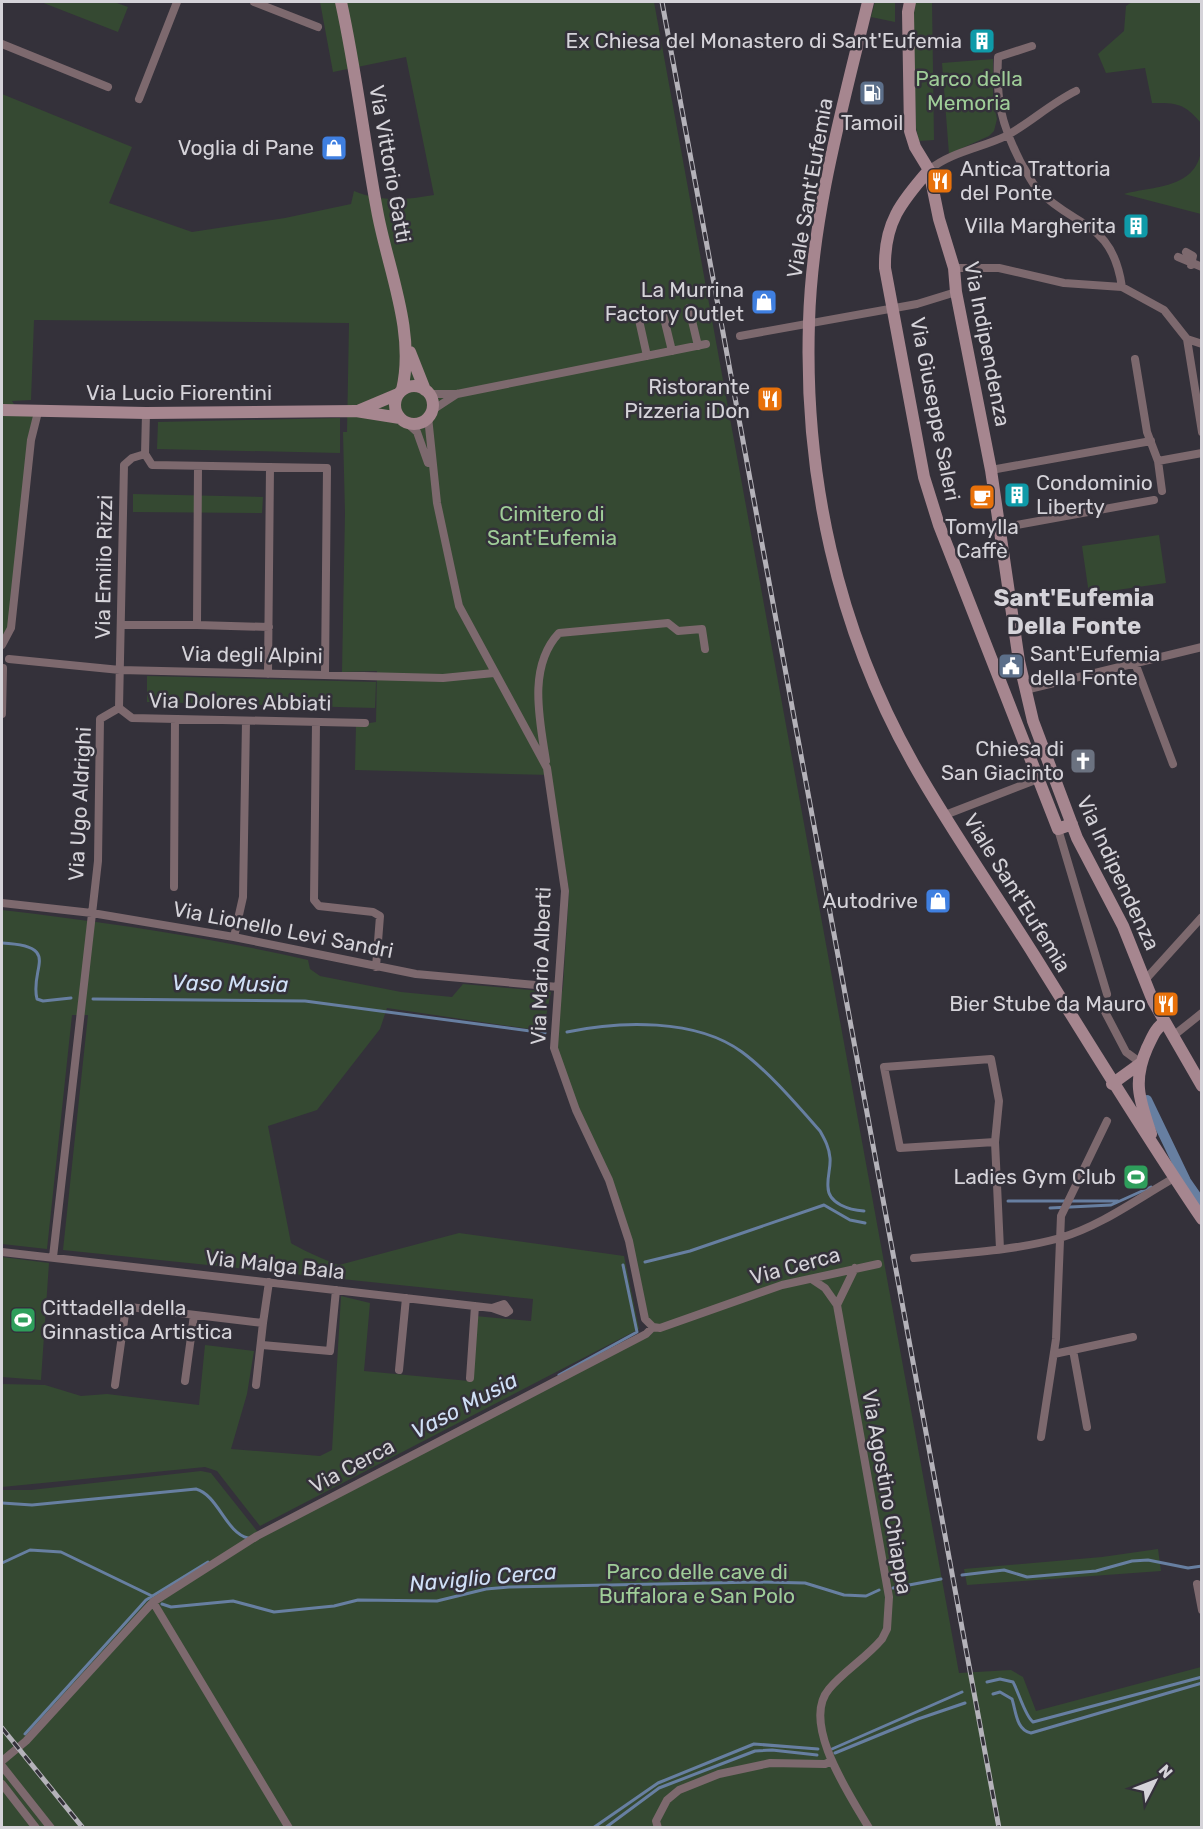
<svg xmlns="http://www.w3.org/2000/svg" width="1203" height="1829" font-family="Rubik,sans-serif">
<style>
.green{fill:#354932}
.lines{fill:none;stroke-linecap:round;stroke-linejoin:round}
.stream{stroke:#677fa1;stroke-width:3}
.canal{stroke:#677fa1;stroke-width:10}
.street{stroke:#7d696e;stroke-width:8}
.secondary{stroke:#a6868f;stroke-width:12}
.rail-casing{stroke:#b4b2b9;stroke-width:5}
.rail{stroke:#34313a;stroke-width:3;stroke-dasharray:9;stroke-linecap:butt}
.labels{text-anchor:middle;stroke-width:5;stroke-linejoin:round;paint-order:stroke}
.poi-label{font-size:21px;fill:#d5d3d9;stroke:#34313a;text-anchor:end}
.park-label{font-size:21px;fill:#9fcd98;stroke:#34313a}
.street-label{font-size:21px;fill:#d5d3d9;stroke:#34313a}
.water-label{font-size:22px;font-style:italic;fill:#d0e0f7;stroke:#34313a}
.quarter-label{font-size:24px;font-weight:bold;fill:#d5d3d9;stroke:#34313a}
</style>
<rect width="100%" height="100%" fill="#34313a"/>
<path class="green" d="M41,2H114L128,7L118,32Z
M320,2H654L959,1673L1011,1670L1023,1677L1036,1711L1201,1667V1827H2V1490H31L201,1471L211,1473L261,1536L651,1335L631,1244L556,1048L555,1026L563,987L569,891L551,775L355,770L356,725L376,722L377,671L342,672L345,513L343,432H347L349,323L34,320L31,400L12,401L17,409L37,413L10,629L2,636V94L132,147L109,203L192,232L285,218L351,204L354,191C380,202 406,200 434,195L406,57L333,72Z
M875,2H895V22L871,17Z
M915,2H932L934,140L919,141L916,128L913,26Z
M1132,2H1201V123C1184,103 1177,103 1152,103L1145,68L1106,73L1098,54L1124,31L1126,6Z
M993,59V100L997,119L994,131L989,136L949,154L942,63Z
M1201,151V214L1124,194C1153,186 1195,189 1201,151Z
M340,418V453L157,449L158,422Z
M133,494L263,497L262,513L133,512Z
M1159,535L1166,583L1089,594L1082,546Z
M147,676L376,682L375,708L147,702Z
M2,910C105,922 207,937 308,960L310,969L320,976L401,992L452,997L463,984L551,992L543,1031L387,1008L380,1029L317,1110L268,1126L291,1243C296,1247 331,1263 339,1265L459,1233L624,1256L639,1329L260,1526L217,1471L205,1467L2,1487V1384L45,1385L81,1396L107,1394L199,1405L205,1345L254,1351L247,1394L231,1449L320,1456L332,1450L341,1296L370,1303L364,1371L469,1381L475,1316L531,1321L533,1299L63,1250L88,1015H72L47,1249L2,1244Z
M2,1257L49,1263L41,1380L2,1377Z
M1158,1549L1161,1571L967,1585L964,1569L1102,1557Z"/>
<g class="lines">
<path class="stream" d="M2,943C63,946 29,968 37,999L43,1001L71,998
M93,999L305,1001L545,1033
M567,1032C619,1021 696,1018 742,1052C769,1072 797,1105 820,1131C825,1140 829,1147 830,1158C831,1167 827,1177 828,1187C828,1204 850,1210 864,1211
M1008,1201H1118
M1050,1208L1111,1205L1151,1187
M645,1262L690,1251L824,1205L850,1220L865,1223
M559,1375L637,1332L623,1265
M2,1503L32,1505L196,1489C218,1495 226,1533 248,1538
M2,1563L30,1550L61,1552L152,1596
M962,1575L1004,1570L1027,1577L1096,1571L1132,1561L1148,1560L1188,1568L1202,1566
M893,1588L941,1579
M162,1604L171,1607L233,1601L274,1612L334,1606L358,1600L437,1601L486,1589L509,1587L758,1582L805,1583L844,1595L866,1596L879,1590
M987,1682L1000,1679L1013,1682C1019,1693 1025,1716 1033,1722L1202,1677
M993,1694L1000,1692L1012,1699C1016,1711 1016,1730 1031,1733L1202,1683
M25,1734L146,1600L208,1562
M832,1749L962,1692
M835,1753L918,1719L965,1703
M593,1828L658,1783L754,1744L818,1749
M605,1828L659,1788L755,1751L772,1750L817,1755"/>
<path class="canal" d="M1147,1100L1186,1181L1202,1204"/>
<path class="street" d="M254,2L318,27
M2,44L108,87
M1032,46L998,57C996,100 1001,124 1021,163C1027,172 1031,182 1038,190C1076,229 1112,220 1122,287
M139,99L177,2
M929,170C951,152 981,148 1006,136C1030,123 1051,103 1076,91
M1186,252L1193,256L1191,265
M1178,257L1202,267
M954,268H999L1064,283L1122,287L1164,310L1187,339L1202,344
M689,308L698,346
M663,314L672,351
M639,320L647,356
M740,336L917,304L956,292
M1187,339L1202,432
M1135,359L1147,432L1158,461L1162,491
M429,394H457L706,344
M431,411L457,394
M146,413L145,454L152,465L327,468L325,674
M428,417L437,503L459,606L547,768L565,891L554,1048L576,1110L609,1180L629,1241L645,1319L653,1327
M405,421L417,432L428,463
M1158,461L1202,453
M198,466L197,625L269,627
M991,470L1151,441
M1000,528L1154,500
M121,625H197
M2,645L11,628L31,440L38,412
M9,659L120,670L443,678L494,673
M1135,663L1173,764
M268,674L270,467
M1025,690L1202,647
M119,708L132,718L365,723
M2,714L3,668
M316,722L314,900L319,906L373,912L380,916L376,967
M546,761C540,721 527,667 559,633L668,623L678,631L702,629L705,649
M945,815L1038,779
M1058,829L1107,994
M174,887L175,719
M2,903L92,913L234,937L416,974L558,987
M234,937L243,897L246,721
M1145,980L1202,917
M1103,1008L1126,1052L1141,1063
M1173,1036L1202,1013
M995,1142L900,1148L884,1067L991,1059L999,1101L995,1142L1000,1249
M2,1252L492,1308L506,1313L509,1311L504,1304L492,1308
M53,1257L98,861L100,719L119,708L124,465L132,458L145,454
M914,1258C962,1253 1013,1251 1060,1238C1101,1226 1137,1199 1174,1178
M813,1280L825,1288L837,1305L889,1597L887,1629L882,1639C866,1658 844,1671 829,1689C800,1723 851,1797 869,1828
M113,1305L263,1323L269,1282
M837,1305L855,1268
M262,1345L330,1351L336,1290
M1073,1350L1087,1427
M1054,1354L1133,1337
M399,1370L406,1298
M470,1378L475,1306
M185,1381L194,1315
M115,1385L126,1307
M256,1385L263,1323
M1041,1437L1056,1339L1061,1216L1107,1121
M1197,1584L1202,1610
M153,1602L289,1828
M2,1761L26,1741L153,1602L257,1536L646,1334L653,1327L660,1328L782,1285L878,1264
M2,1766L51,1828
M2,1784L36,1828
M658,1828L656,1821L667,1800L679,1790L719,1774L770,1763L825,1764L832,1761"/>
<path class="secondary" d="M341,2C356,70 364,140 377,210C387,267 416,331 402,390
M868,2C843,106 812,214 809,322C804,476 837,628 913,763C950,829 994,891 1034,955C1089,1043 1143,1132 1202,1219
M910,2L908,12L910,131L915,147L929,170L939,219L954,268L956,292L991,470L1019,661L1033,721L1077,838L1123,926L1153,1001L1202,1086
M929,170C901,202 884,223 885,268L924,477L939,525L1058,829L1072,824
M410,352L425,390
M395 405a19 19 0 1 1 38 0a19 19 0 1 1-38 0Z
M2,410L146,413L356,411L400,418
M360,410L398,394
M1112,1084L1141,1063
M1151,1134C1140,1101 1132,1082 1147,1048C1152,1038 1155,1028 1165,1022"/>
<defs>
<path id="rail" d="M662,2L999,1828
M2,1728L83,1828"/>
</defs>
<use href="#rail" class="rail-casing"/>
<use href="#rail" class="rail"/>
</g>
<defs>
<symbol id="building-square" viewBox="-11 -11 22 22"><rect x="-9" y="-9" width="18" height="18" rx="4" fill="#0f9aa8" stroke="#34313a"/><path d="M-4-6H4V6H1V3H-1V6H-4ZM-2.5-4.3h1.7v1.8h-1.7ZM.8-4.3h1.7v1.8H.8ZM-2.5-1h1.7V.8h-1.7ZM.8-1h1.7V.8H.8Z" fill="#fff"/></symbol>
<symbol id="fuel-square" viewBox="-11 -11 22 22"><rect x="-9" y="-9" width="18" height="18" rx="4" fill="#5c6f8a" stroke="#34313a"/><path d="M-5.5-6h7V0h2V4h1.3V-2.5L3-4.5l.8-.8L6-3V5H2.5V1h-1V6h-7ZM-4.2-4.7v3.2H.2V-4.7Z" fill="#fff"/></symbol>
<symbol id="shop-square" viewBox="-11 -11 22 22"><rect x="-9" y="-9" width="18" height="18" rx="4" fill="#3f7fe0" stroke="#34313a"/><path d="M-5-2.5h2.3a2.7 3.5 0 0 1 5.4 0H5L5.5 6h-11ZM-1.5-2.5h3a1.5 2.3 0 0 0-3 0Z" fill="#fff"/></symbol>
<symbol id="restaurant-square" viewBox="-11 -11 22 22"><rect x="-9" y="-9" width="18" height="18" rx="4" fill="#e8710a" stroke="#34313a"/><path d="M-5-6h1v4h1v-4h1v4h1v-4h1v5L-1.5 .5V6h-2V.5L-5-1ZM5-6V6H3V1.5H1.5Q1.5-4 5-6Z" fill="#fff"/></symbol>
<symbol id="cafe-square" viewBox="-11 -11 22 22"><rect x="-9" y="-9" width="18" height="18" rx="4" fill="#e8710a" stroke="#34313a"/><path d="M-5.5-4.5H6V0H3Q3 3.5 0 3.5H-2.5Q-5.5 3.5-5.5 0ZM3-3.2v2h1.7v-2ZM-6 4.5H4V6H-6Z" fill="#fff"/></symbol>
<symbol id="civic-square" viewBox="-11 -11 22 22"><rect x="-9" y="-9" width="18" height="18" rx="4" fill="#5c6f8a" stroke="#34313a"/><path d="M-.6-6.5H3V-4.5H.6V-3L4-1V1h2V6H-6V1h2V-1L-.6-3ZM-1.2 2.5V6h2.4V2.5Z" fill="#fff"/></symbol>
<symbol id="church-square" viewBox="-11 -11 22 22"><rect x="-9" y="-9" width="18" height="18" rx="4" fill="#6b7280" stroke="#34313a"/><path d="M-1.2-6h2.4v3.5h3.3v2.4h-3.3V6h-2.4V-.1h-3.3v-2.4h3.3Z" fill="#fff"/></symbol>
<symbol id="stadium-square" viewBox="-11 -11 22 22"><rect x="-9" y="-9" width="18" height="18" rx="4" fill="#2e9e5b" stroke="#34313a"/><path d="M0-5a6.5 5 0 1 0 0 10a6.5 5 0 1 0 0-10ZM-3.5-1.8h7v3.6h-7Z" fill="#fff"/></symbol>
</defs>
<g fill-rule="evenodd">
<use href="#building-square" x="967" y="26" width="30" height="30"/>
<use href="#fuel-square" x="857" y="78" width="30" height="30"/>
<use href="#shop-square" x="319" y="133" width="30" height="30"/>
<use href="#restaurant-square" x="925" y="166" width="30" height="30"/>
<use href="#building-square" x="1121" y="211" width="30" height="30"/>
<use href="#shop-square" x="749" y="287" width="30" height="30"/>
<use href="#restaurant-square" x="755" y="384" width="30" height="30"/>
<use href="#building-square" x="1002" y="480" width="30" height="30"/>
<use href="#cafe-square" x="967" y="482" width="30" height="30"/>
<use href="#civic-square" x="996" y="651" width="30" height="30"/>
<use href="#church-square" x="1068" y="746" width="30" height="30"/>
<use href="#shop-square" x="923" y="886" width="30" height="30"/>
<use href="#restaurant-square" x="1151" y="989" width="30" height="30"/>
<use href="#stadium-square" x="1121" y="1162" width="30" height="30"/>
<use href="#stadium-square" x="8" y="1305" width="30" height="30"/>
</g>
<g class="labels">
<g class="poi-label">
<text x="962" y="48">Ex Chiesa del Monastero di Sant'Eufemia</text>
<text x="872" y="130" text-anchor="middle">Tamoil</text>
<text x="314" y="155">Voglia di Pane</text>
<text x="960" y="176" text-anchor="start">Antica Trattoria<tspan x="960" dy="24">del Ponte</tspan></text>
<text x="1116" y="233">Villa Margherita</text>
<text x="744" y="297">La Murrina<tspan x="744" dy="24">Factory Outlet</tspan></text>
<text x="750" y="394">Ristorante<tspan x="750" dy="24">Pizzeria iDon</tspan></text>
<text x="1036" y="490" text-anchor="start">Condominio<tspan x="1036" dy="24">Liberty</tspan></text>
<text x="982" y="534" text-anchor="middle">Tomylla<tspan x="982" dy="24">Caffè</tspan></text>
<text x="1030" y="661" text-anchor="start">Sant'Eufemia<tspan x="1030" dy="24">della Fonte</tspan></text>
<text x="1064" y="756">Chiesa di<tspan x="1064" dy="24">San Giacinto</tspan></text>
<text x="918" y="908">Autodrive</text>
<text x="1146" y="1011">Bier Stube da Mauro</text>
<text x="1116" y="1184">Ladies Gym Club</text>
<text x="42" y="1315" text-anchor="start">Cittadella della<tspan x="42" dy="24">Ginnastica Artistica</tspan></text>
</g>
<g class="park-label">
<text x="969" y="86">Parco della<tspan x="969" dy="24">Memoria</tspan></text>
<text x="552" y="521">Cimitero di<tspan x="552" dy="24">Sant'Eufemia</tspan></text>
<text x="697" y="1579">Parco delle cave di<tspan x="697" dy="24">Buffalora e San Polo</tspan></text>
</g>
<g class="street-label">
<text transform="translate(390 164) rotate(80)" y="7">Via Vittorio Gatti</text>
<text transform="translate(810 188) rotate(-80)" y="7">Viale Sant'Eufemia</text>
<text transform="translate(987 344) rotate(79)" y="7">Via Indipendenza</text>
<text x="179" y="400">Via Lucio Fiorentini</text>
<text transform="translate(935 409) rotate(79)" y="7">Via Giuseppe Saleri</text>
<text transform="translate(104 567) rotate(-89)" y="7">Via Emilio Rizzi</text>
<text transform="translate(252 655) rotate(1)" y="7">Via degli Alpini</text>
<text transform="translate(240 702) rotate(1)" y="7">Via Dolores Abbiati</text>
<text transform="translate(80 804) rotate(-87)" y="7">Via Ugo Aldrighi</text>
<text transform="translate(1118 873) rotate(65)" y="7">Via Indipendenza</text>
<text transform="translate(1017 893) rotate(58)" y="7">Viale Sant'Eufemia</text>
<text transform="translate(283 930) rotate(11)" y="7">Via Lionello Levi Sandri</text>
<text transform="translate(541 966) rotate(-88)" y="7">Via Mario Alberti</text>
<text transform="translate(275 1265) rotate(6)" y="7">Via Malga Bala</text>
<text transform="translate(795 1266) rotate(-15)" y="7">Via Cerca</text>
<text transform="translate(352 1466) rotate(-28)" y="7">Via Cerca</text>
<text transform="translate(887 1492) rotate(80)" y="7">Via Agostino Chiappa</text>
</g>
<g class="water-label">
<text transform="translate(230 983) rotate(1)" y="8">Vaso Musia</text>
<text transform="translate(464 1405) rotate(-28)" y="8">Vaso Musia</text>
<text transform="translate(483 1577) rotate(-5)" y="8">Naviglio Cerca</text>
</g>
<g class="quarter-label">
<text x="1074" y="606">Sant'Eufemia<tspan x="1074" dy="28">Della Fonte</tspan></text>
</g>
</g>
<rect width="1203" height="1829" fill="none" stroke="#d5d3d9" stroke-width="6"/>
<g transform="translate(1155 1781) rotate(48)" stroke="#34313a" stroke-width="4.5" paint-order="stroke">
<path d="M0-4.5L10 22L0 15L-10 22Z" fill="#d5d3d9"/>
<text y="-9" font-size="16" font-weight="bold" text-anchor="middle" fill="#d5d3d9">N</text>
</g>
</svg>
